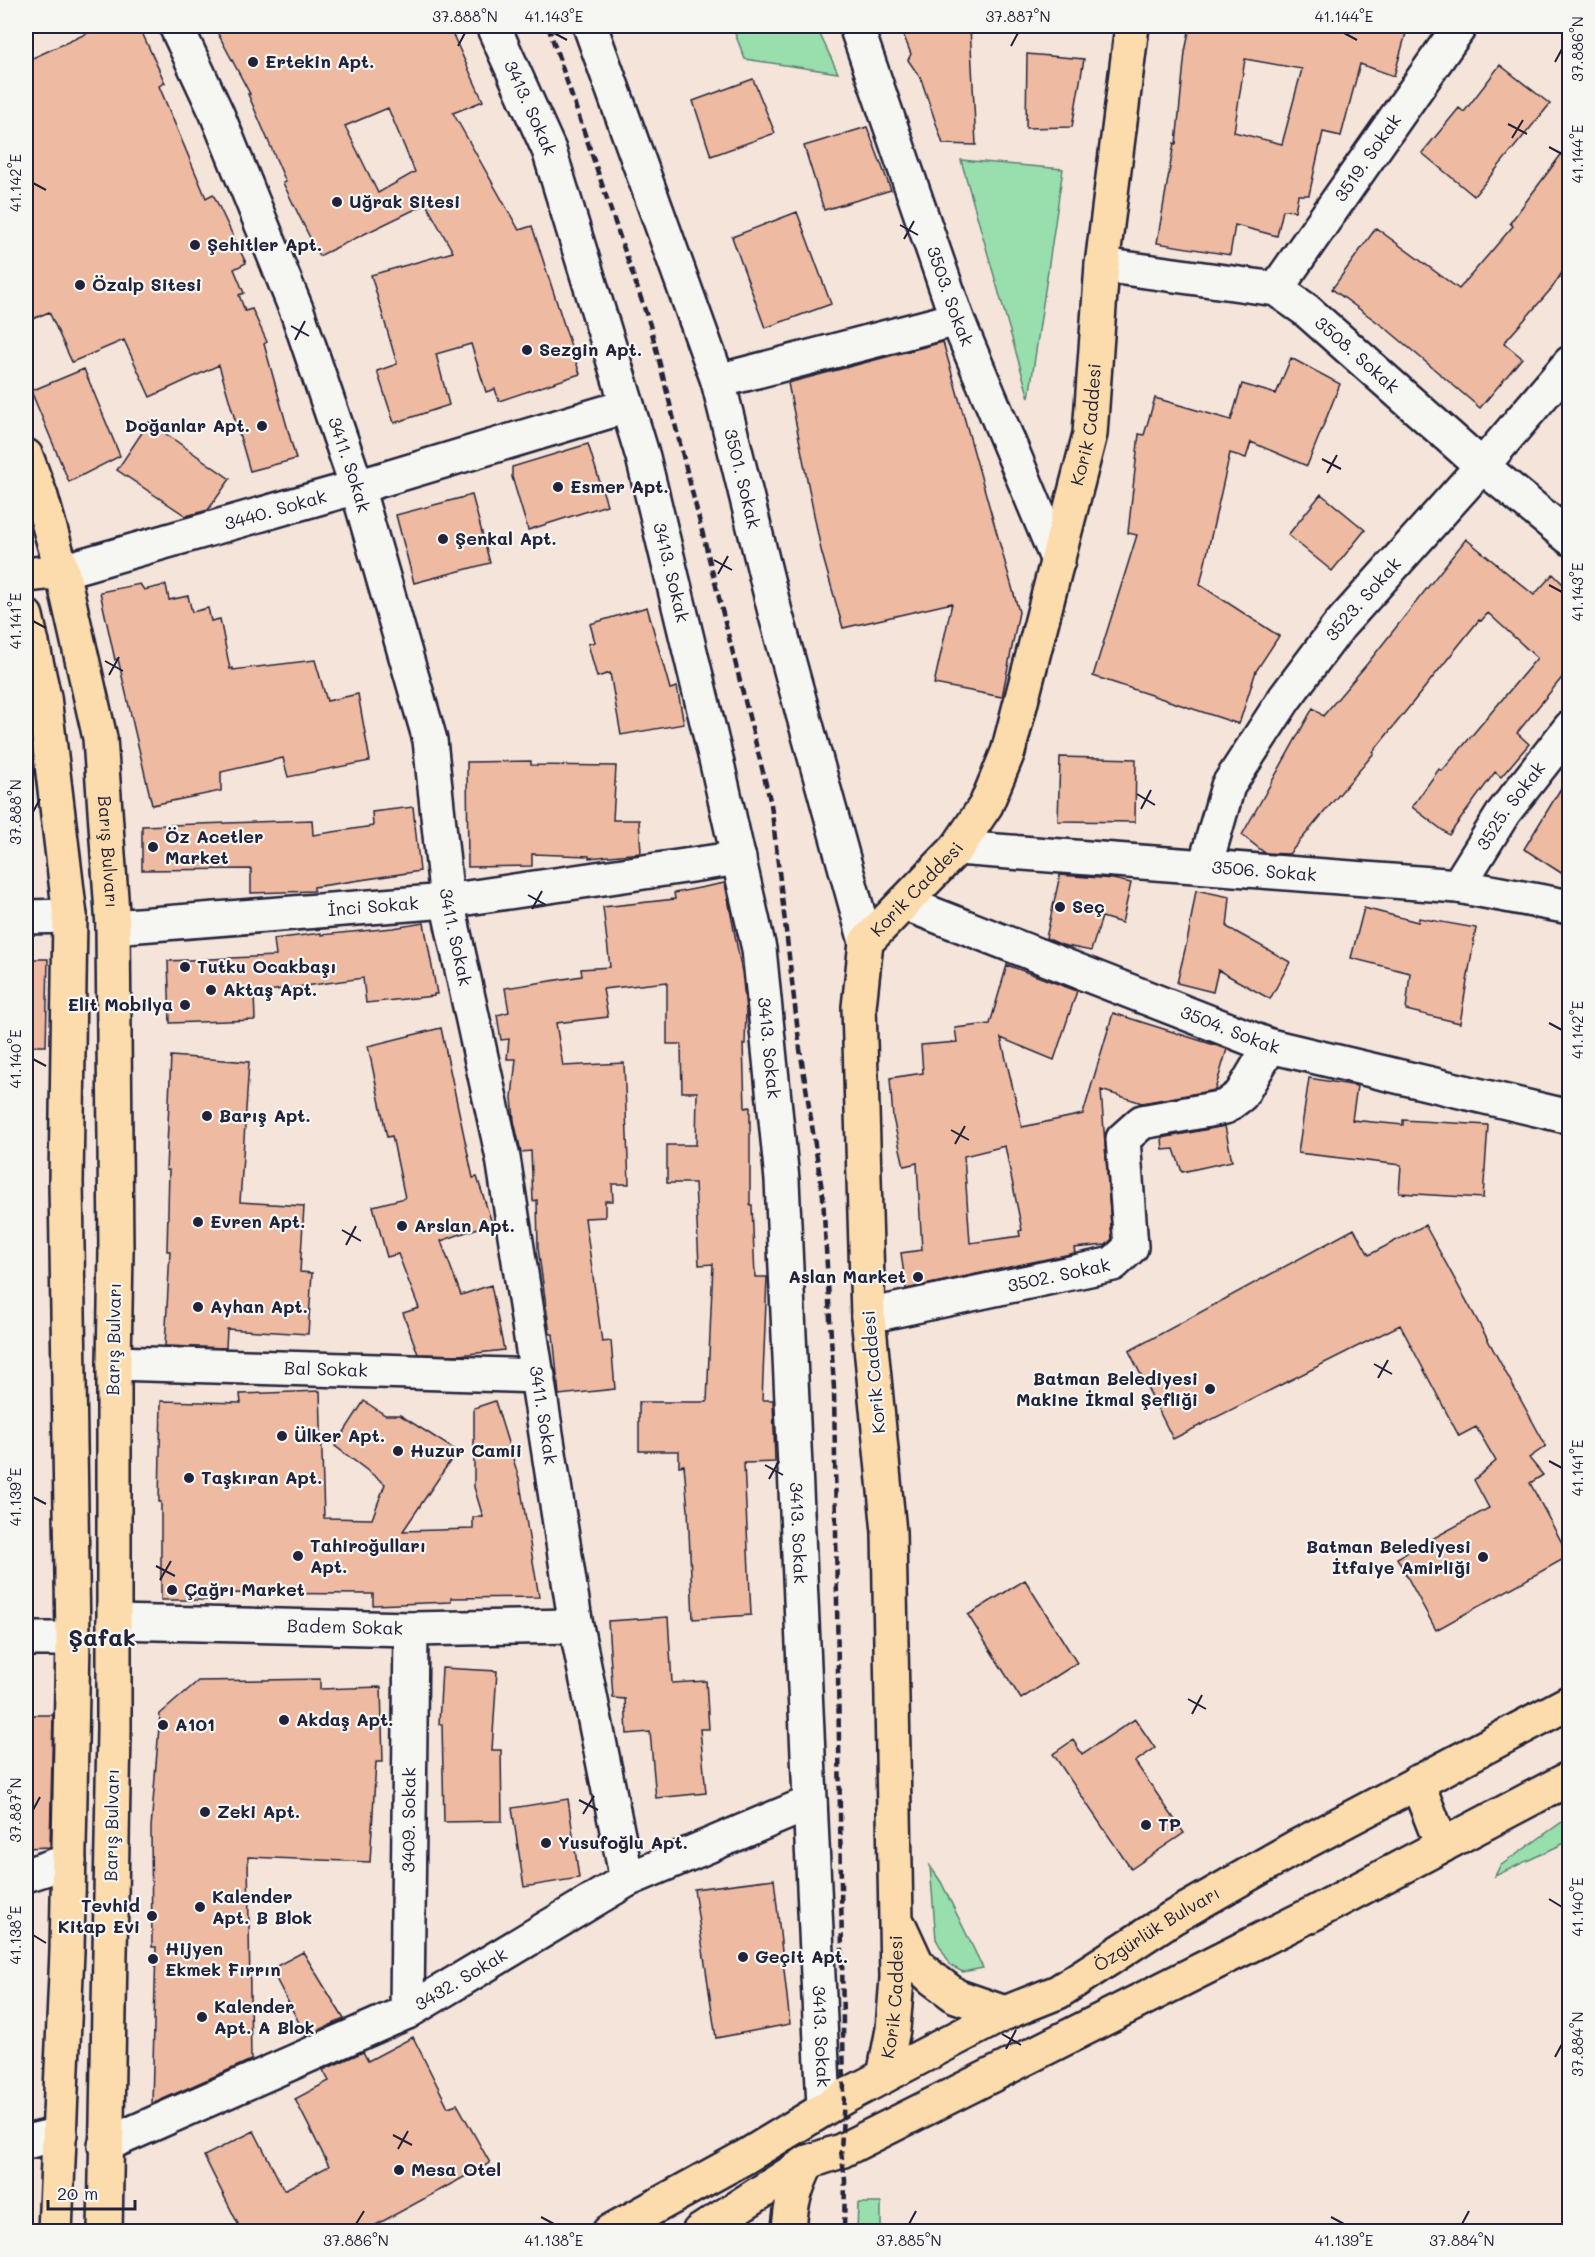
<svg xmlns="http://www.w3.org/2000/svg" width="1595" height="2257" font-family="Mali,sans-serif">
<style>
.green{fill:#98dfad;stroke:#5d8074;stroke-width:1.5}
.building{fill:#eebaa1;stroke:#22223b;stroke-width:1.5;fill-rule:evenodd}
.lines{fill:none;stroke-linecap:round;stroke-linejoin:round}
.minor-casing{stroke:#22223b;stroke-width:38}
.major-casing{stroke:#22223b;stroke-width:38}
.minor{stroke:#f6f6f2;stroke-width:33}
.major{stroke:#fcdcac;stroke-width:33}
.rail{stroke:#22223b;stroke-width:4.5;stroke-dasharray:9 4.5;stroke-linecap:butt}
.ticks{fill:none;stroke:#22223b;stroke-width:2}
.poi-dot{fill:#22223b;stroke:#f6f6f2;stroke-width:2}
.labels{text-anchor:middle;stroke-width:4.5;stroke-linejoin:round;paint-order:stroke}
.poi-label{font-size:18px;font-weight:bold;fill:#22223b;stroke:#f6f6f2;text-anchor:start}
.street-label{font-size:18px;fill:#22223b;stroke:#f6f6f2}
.district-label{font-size:24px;font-weight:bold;fill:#22223b;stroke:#f6f6f2}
.neatline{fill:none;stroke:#22223b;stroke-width:2}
.ticks-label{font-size:15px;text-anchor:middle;fill:#22223b}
</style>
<rect width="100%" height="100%" fill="#f4e4da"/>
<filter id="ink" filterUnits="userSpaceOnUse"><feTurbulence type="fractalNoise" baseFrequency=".0167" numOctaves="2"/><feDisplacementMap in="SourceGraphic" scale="12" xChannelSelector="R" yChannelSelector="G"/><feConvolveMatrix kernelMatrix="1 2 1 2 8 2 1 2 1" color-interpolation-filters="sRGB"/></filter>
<g filter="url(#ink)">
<path class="green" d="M732,26H816L838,73L745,59Z
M961,160L1063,169L1029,398Z
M1569,1817V1841L1495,1876L1500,1866Z
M930,1866L941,1882L983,1968L963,1972L951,1966L936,1939Z
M858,2203H881V2231H857Z"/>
<path class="building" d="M103,26H139L165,83L159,86L206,198L213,194L246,263L234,269L244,293L239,295L245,311L252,309L267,342L264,344L296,459L250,471L219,365L150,397L124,340L72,362L49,312L26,322V61Z
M214,26H449L483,101L453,113L519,230L532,226L580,374L499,401L495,389L486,392L471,344L436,354L449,405L394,423L377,371L397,364L371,275L453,252L426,204L319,256L283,183L286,182L248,94H250ZM388,108L415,172L378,193L345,126Z
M900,26H970L976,145L943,144L921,79L908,60L911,54Z
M1190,26H1408L1394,76L1360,64L1341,136L1323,132L1309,195H1298L1295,211L1283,210L1277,236L1235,225L1230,255L1157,243L1174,143L1176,144L1185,52ZM1245,59L1302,69L1282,144L1234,132Z
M1027,54L1084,59L1072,127L1026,128Z
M1500,65L1550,104L1474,196L1422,153L1459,108L1464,112Z
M753,79L775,133L711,156L693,101Z
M867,127L891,190L824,210L804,146Z
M1569,144V262L1552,288L1504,343L1522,358L1480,408L1388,330L1332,289L1376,228L1459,289L1513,226L1510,223Z
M797,212L831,304L765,328L732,237Z
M943,342L1019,612L1002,697L934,684L952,603L843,628L821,550L788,383Z
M1291,358L1340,384L1307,466L1251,442L1246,458L1230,453L1200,585L1279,636L1256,671L1239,724L1093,676L1137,535L1128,533L1139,434L1144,435L1155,398L1231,420L1242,384L1276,394Z
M84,369L120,456L69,482L31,391Z
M149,422L230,479L208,510L186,516L117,470Z
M588,444L607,505L528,530L512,477V467Z
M1321,494L1365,530L1332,571L1288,535Z
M472,495L490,563L414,583L396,515Z
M1466,539L1534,595L1553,574L1569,590V669L1517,733L1529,744L1501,777L1495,772L1449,835L1412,807L1439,769L1442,771L1537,658L1488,613L1481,621L1479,620L1373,752L1374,753L1289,854L1265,853L1242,835L1313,708L1323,716L1367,664Z
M140,584L144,590L166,585L169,600L188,596L192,612L208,608L211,621L220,619L230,669L233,668V670L315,660L327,701L358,694L370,761L288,777L283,758L221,772V791L152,805L118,659L115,660L100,592Z
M647,607L670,689L677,687L684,724L621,735L610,673L597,677L588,644L595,642L590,624Z
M1060,757L1136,759L1135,822L1058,821Z
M531,761V765L616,766L613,820H639L641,853L589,858V856L532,854V866L468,867L467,762Z
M1569,775V878L1524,849Z
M413,807L420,871L314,887V891L251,893V869L142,870V826L312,820L313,835L373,826L372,812Z
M1060,875L1113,879L1131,883L1122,923L1102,917L1091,951L1062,945L1046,938Z
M725,883L742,972L746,1010L745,1044H743L745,1108L750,1107V1205H752L755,1277H767L762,1400H773L775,1462L744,1463L751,1615L693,1619L688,1510L684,1465L679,1466V1451H639V1402H707L713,1264L699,1265L695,1183H667V1145H696L697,1092H682L681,1044H667V982L603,989L608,1017L556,1023L563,1066L624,1063L629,1184H612L613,1201H605V1217L585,1218L602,1342L611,1341L615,1389L559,1395L553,1334H550L538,1248L537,1200L533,1201L531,1151L521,1152L514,1121L512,1097L516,1059H507L509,1039L501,1040L497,1015L509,1012L505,988L582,976L581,969L610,967L603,907L675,899L674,893Z
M1196,890L1230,897L1227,927L1290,962L1270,999L1218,970L1213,992L1177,983L1188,937Z
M1364,908L1418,922L1419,918L1476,928L1460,1023L1406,1010L1410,973L1351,958Z
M424,923L437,994H434V996L366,1003L363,978L254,993L255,1020L170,1023L168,961L276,956L274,939L321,933V935L393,928Z
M26,959H48L46,1046H26Z
M1007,965L1077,991L1054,1060L1001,1038L1022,1127L1083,1114L1113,1013L1227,1049L1215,1090L1142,1103L1101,1090L1112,1239L1106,1245L1074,1248L1075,1253L906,1289L901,1253L922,1250L917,1163L904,1166L893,1118L890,1078L923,1073L921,1045L957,1042L955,1028L990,1024ZM1005,1146L1022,1230L1019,1231L1020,1236L970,1243L964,1156Z
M441,1028L473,1178L477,1177L492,1223L441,1241L461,1295L491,1285L504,1350L459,1355L418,1354L403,1313L419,1308L398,1254L387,1257L373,1206L405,1198L392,1136L387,1137L368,1046Z
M171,1056L249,1062L240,1202L304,1206L300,1272L312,1273L308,1334L227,1329L226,1348L165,1346L170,1251H167L169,1170H166Z
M1309,1078L1357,1086L1352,1120L1403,1125V1120L1488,1125L1483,1198L1399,1193L1401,1165L1298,1153Z
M1225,1126L1232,1161L1182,1172L1174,1149L1163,1150L1162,1138Z
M1425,1225L1546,1446L1529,1458L1543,1475L1530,1483L1569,1556L1436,1630L1397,1558L1489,1508L1474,1480L1496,1461L1476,1427L1459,1436L1400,1325L1173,1439L1129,1351L1354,1229L1369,1255Z
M320,1391L324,1518L372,1519L385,1484L335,1446L364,1401L385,1415H400L457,1451L403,1531L473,1529V1517H483L474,1487V1408L495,1401L519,1478L539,1597L451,1598V1602L373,1605V1594L218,1593V1600H161V1502H159L161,1401L241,1403L240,1394Z
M1025,1580L1077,1663L1021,1699L968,1615Z
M668,1617L672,1683L706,1681L709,1729H700L706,1793L656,1798L650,1732L627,1734L625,1699L613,1698L608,1621Z
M442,1668L497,1671L492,1750H501L502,1821L444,1822L442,1724H439Z
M320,1679V1689L381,1687L383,1762H376L370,1862L248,1857L251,2060L152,2104L156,1947H152L151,1828L160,1714L198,1681Z
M26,1715H53L50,1847L26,1848Z
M1135,1719L1155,1748L1135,1762L1184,1833L1131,1869L1053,1754L1073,1740L1082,1754Z
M568,1799L579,1878L524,1887L512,1808Z
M774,1879L790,2024L716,2038L694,1889Z
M303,1952L344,2019L306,2036L271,1969Z
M413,2037L448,2107L457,2104L490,2163L363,2232H242L204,2156L254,2131L284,2190L329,2166L295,2099L329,2081L323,2070L363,2052L368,2061Z"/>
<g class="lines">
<defs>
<g id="minor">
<path id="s1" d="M176,26L217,114L298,314L357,487L430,740L447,901L503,1158L576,1626L627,1880"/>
<path id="s2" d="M493,26L549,150L643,457L716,759L759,949L782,1180L824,2108"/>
<path id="s3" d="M590,26L718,381L775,612L866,942"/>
<path id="s4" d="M856,26L957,319L1058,561"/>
<path id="s5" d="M1102,265L1276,289L1306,310L1482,466L1570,538"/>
<path id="s6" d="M1276,289L1460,26"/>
<path d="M718,381L957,319"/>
<path id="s7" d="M62,571L357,487L627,406"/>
<path id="s8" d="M957,848L1458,886L1570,907"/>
<path id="s9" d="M1205,866L1228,786L1285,698L1339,626L1482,466L1570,363"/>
<path id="s10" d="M1458,886L1504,812L1570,728"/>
<path id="s11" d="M904,903L1270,1046L1570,1117"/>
<path d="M26,917L70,916"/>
<path id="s12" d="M113,927L447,901L739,858"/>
<path id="s13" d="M868,1316L1113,1264L1131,1247L1123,1139L1142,1122L1225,1107L1241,1095L1270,1046"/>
<path id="s14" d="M114,1363L538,1376"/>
<path id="s15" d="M114,1622L411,1629L576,1626"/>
<path d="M26,1639H73"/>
<path d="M26,1875L69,1861"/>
<path id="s16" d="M407,2012L411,1629"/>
<path d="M26,2142L60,2134"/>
<path id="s17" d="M105,2145L407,2012L627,1880L810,1803"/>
</g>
<g id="major">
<path id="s18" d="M26,456L41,497L62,571L100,738L113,927L116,1251L114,1363V1729L105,2232"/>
<path d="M26,575L62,571"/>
<path d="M26,616L44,697L70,916L66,1182L73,1639L67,1951L55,2232"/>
<path d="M1417,1782L1442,1846"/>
<path d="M900,1927L917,1964L932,1978L956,1996L1005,2013"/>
<path id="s19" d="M884,2076L893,2029L897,1978L889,1532L868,1316L859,1007L866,942L957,848L986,805L1008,752L1090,434L1102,265L1132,26"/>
<path id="s20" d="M609,2232L745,2157L844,2097L1005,2013L1058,1992L1172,1918L1296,1847L1570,1702"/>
<path d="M699,2232L808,2162L841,2151L1318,1911L1570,1778"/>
<path d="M789,2232C790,2205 796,2185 808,2162"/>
</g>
</defs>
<use href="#minor" class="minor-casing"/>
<use href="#major" class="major-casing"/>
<use href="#minor" class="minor"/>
<use href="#major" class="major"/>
<path class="rail" d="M548,26L650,325L771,804L800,1049L823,1196L834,1389L844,2097L841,2151L845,2180L844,2232"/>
</g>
</g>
<path class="ticks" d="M554,33L567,40M1344,33L1357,40M458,46L465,33M1011,46L1018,33M1555,62L1562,49M1508,124L1527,134M1512,138L1523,120M1549,147L1562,154M33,183L46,190M900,225L918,235M904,239L914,221M291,326L309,336M295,340L305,321M1322,459L1341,469M1327,473L1337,455M714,560L732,570M718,574L728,556M1549,585L1562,592M33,621L46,628M105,661L123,671M109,675L119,657M1137,794L1155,805M1141,809L1151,790M33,812L40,799M528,895L546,905M532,909L542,891M1549,1023L1562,1030M33,1059L46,1066M951,1130L969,1140M955,1144L965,1126M342,1230L361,1241M346,1245L356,1226M1374,1364L1392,1374M1378,1378L1388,1360M1549,1461L1562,1468M765,1465L783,1475M769,1479L779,1461M33,1497L46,1504M156,1566L175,1576M160,1580L171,1561M1188,1699L1206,1709M1192,1714L1202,1695M579,1800L598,1810M33,1810L40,1797M583,1814L594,1796M1549,1899L1562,1907M33,1935L46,1943M1002,2034L1021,2045M1006,2049L1016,2030M1555,2057L1562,2044M393,2135L412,2145M398,2149L408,2131M541,2217L554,2224M1331,2217L1344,2224M356,2224L364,2211M909,2224L916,2211M1462,2224L1469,2211"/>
<g class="poi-dot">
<circle cx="253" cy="62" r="6"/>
<circle cx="337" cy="202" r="6"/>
<circle cx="195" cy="245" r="6"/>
<circle cx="80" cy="285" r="6"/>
<circle cx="527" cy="350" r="6"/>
<circle cx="262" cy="426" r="6"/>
<circle cx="558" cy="487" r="6"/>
<circle cx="443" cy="539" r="6"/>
<circle cx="153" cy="847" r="6"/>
<circle cx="1060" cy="907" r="6"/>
<circle cx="185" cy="967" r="6"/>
<circle cx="211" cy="990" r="6"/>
<circle cx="185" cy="1005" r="6"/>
<circle cx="207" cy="1116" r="6"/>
<circle cx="198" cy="1222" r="6"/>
<circle cx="402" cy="1226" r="6"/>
<circle cx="918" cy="1277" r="6"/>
<circle cx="198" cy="1307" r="6"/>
<circle cx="1210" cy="1389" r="6"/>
<circle cx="282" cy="1436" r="6"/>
<circle cx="398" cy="1451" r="6"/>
<circle cx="189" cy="1478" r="6"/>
<circle cx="298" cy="1556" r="6"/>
<circle cx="1483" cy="1557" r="6"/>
<circle cx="172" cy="1590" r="6"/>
<circle cx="284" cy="1720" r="6"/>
<circle cx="163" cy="1725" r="6"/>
<circle cx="205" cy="1812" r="6"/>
<circle cx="1146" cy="1825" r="6"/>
<circle cx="546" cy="1843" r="6"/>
<circle cx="200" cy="1907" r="6"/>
<circle cx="152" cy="1916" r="6"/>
<circle cx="743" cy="1957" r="6"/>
<circle cx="153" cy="1959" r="6"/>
<circle cx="202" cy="2017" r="6"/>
<circle cx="399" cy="2170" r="6"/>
</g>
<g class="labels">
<g class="poi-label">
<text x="265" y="68">Ertekin Apt.</text>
<text x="349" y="208">Uğrak Sitesi</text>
<text x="207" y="251">Şehitler Apt.</text>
<text x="92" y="291">Özalp Sitesi</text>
<text x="539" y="356">Sezgin Apt.</text>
<text x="250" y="432" text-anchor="end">Doğanlar Apt.</text>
<text x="570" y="493">Esmer Apt.</text>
<text x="455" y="545">Şenkal Apt.</text>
<text x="165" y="843">Öz Acetler<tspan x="165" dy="21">Market</tspan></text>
<text x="1072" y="913">Seç</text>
<text x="197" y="973">Tutku Ocakbaşı</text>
<text x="223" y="996">Aktaş Apt.</text>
<text x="173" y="1011" text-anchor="end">Elit Mobilya</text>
<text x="219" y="1122">Barış Apt.</text>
<text x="210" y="1228">Evren Apt.</text>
<text x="414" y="1232">Arslan Apt.</text>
<text x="906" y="1283" text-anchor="end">Aslan Market</text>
<text x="210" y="1313">Ayhan Apt.</text>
<text x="1198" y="1385" text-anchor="end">Batman Belediyesi<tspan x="1198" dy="21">Makine İkmal Şefliği</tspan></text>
<text x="294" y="1442">Ülker Apt.</text>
<text x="410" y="1457">Huzur Camii</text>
<text x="201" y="1484">Taşkıran Apt.</text>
<text x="310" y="1552">Tahiroğulları<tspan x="310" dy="21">Apt.</tspan></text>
<text x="1471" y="1553" text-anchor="end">Batman Belediyesi<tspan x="1471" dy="21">İtfaiye Amirliği</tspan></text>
<text x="184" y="1596">Çağrı Market</text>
<text x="296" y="1726">Akdaş Apt.</text>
<text x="175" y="1731">A101</text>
<text x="217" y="1818">Zeki Apt.</text>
<text x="1158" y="1831">TP</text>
<text x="558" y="1849">Yusufoğlu Apt.</text>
<text x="212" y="1903">Kalender<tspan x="212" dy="21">Apt. B Blok</tspan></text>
<text x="140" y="1912" text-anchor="end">Tevhid<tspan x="140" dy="21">Kitap Evi</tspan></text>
<text x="165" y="1955">Hijyen<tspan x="165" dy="21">Ekmek Fırrın</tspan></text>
<text x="755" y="1963">Geçit Apt.</text>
<text x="214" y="2013">Kalender<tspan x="214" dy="21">Apt. A Blok</tspan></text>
<text x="411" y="2176">Mesa Otel</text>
</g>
<g class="street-label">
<text dy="6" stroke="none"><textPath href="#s2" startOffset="90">3413. Sokak</textPath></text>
<text dy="6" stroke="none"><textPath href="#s6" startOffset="160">3519. Sokak</textPath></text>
<text dy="6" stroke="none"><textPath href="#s4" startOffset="286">3503. Sokak</textPath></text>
<text dy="6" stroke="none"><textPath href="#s5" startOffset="280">3508. Sokak</textPath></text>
<text dy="6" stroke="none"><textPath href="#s19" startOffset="1714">Korik Caddesi</textPath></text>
<text dy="6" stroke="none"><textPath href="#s1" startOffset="472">3411. Sokak</textPath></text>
<text dy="6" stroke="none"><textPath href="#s3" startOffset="478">3501. Sokak</textPath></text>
<text dy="6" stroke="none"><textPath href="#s7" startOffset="222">3440. Sokak</textPath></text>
<text dy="6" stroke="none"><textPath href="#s2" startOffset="576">3413. Sokak</textPath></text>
<text dy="6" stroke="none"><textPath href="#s9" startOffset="314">3523. Sokak</textPath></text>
<text dy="6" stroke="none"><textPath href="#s10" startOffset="96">3525. Sokak</textPath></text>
<text dy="6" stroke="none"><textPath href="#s18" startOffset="406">Barış Bulvarı</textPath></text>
<text dy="6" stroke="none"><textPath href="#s8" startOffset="308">3506. Sokak</textPath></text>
<text dy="6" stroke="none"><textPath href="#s19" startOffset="1210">Korik Caddesi</textPath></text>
<text dy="6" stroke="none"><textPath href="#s12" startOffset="261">İnci Sokak</textPath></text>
<text dy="6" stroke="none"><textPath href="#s1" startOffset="958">3411. Sokak</textPath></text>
<text dy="6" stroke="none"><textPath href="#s11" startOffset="350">3504. Sokak</textPath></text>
<text dy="6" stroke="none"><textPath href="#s2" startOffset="1062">3413. Sokak</textPath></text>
<text dy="6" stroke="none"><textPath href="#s13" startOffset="195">3502. Sokak</textPath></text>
<text transform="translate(114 1339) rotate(-89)" y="6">Barış Bulvarı</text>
<text dy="6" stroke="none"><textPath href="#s14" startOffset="212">Bal Sokak</textPath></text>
<text transform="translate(874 1372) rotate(-95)" y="6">Korik Caddesi</text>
<text dy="6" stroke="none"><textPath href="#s1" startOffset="1444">3411. Sokak</textPath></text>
<text dy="6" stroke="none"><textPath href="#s2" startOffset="1548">3413. Sokak</textPath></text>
<text dy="6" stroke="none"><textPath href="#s15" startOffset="231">Badem Sokak</textPath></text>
<text dy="6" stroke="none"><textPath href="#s16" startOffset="192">3409. Sokak</textPath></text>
<text transform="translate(112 1825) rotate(-89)" y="6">Barış Bulvarı</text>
<text dy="6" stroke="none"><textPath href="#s20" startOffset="627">Özgürlük Bulvarı</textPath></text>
<text dy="6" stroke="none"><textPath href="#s17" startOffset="393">3432. Sokak</textPath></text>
<text dy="6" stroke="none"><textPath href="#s19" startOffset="80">Korik Caddesi</textPath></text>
<text dy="6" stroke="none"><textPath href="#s2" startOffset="2052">3413. Sokak</textPath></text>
</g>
<g class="district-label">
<text x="102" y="1646">Şafak</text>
</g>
</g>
<rect width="1595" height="2257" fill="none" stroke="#f6f6f2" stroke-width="66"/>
<path d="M48 2200v9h87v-9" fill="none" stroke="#22223b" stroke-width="3"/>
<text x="57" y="2200" font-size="18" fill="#22223b" stroke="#f6f6f2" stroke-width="4.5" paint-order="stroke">20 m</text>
<rect x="33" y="33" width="1529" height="2191" class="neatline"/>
<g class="ticks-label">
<text x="465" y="22">37.888°N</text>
<text x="554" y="22">41.143°E</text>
<text x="1018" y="22">37.887°N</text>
<text x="1344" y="22">41.144°E</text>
<text transform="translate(1578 49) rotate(-90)" y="5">37.886°N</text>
<text transform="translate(1578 154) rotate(-90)" y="5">41.144°E</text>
<text transform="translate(16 183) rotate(-90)" y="5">41.142°E</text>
<text transform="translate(1578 592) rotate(-90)" y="5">41.143°E</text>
<text transform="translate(16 621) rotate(-90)" y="5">41.141°E</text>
<text transform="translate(16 812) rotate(-90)" y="5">37.888°N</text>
<text transform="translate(1578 1030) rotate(-90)" y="5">41.142°E</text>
<text transform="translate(16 1059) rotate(-90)" y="5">41.140°E</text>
<text transform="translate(1578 1468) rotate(-90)" y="5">41.141°E</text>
<text transform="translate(16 1497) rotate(-90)" y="5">41.139°E</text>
<text transform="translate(16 1810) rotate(-90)" y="5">37.887°N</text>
<text transform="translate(1578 1907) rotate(-90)" y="5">41.140°E</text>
<text transform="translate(16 1935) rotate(-90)" y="5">41.138°E</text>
<text transform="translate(1578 2044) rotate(-90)" y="5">37.884°N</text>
<text x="356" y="2246">37.886°N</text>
<text x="554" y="2246">41.138°E</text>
<text x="909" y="2246">37.885°N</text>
<text x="1344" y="2246">41.139°E</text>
<text x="1462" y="2246">37.884°N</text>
</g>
</svg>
